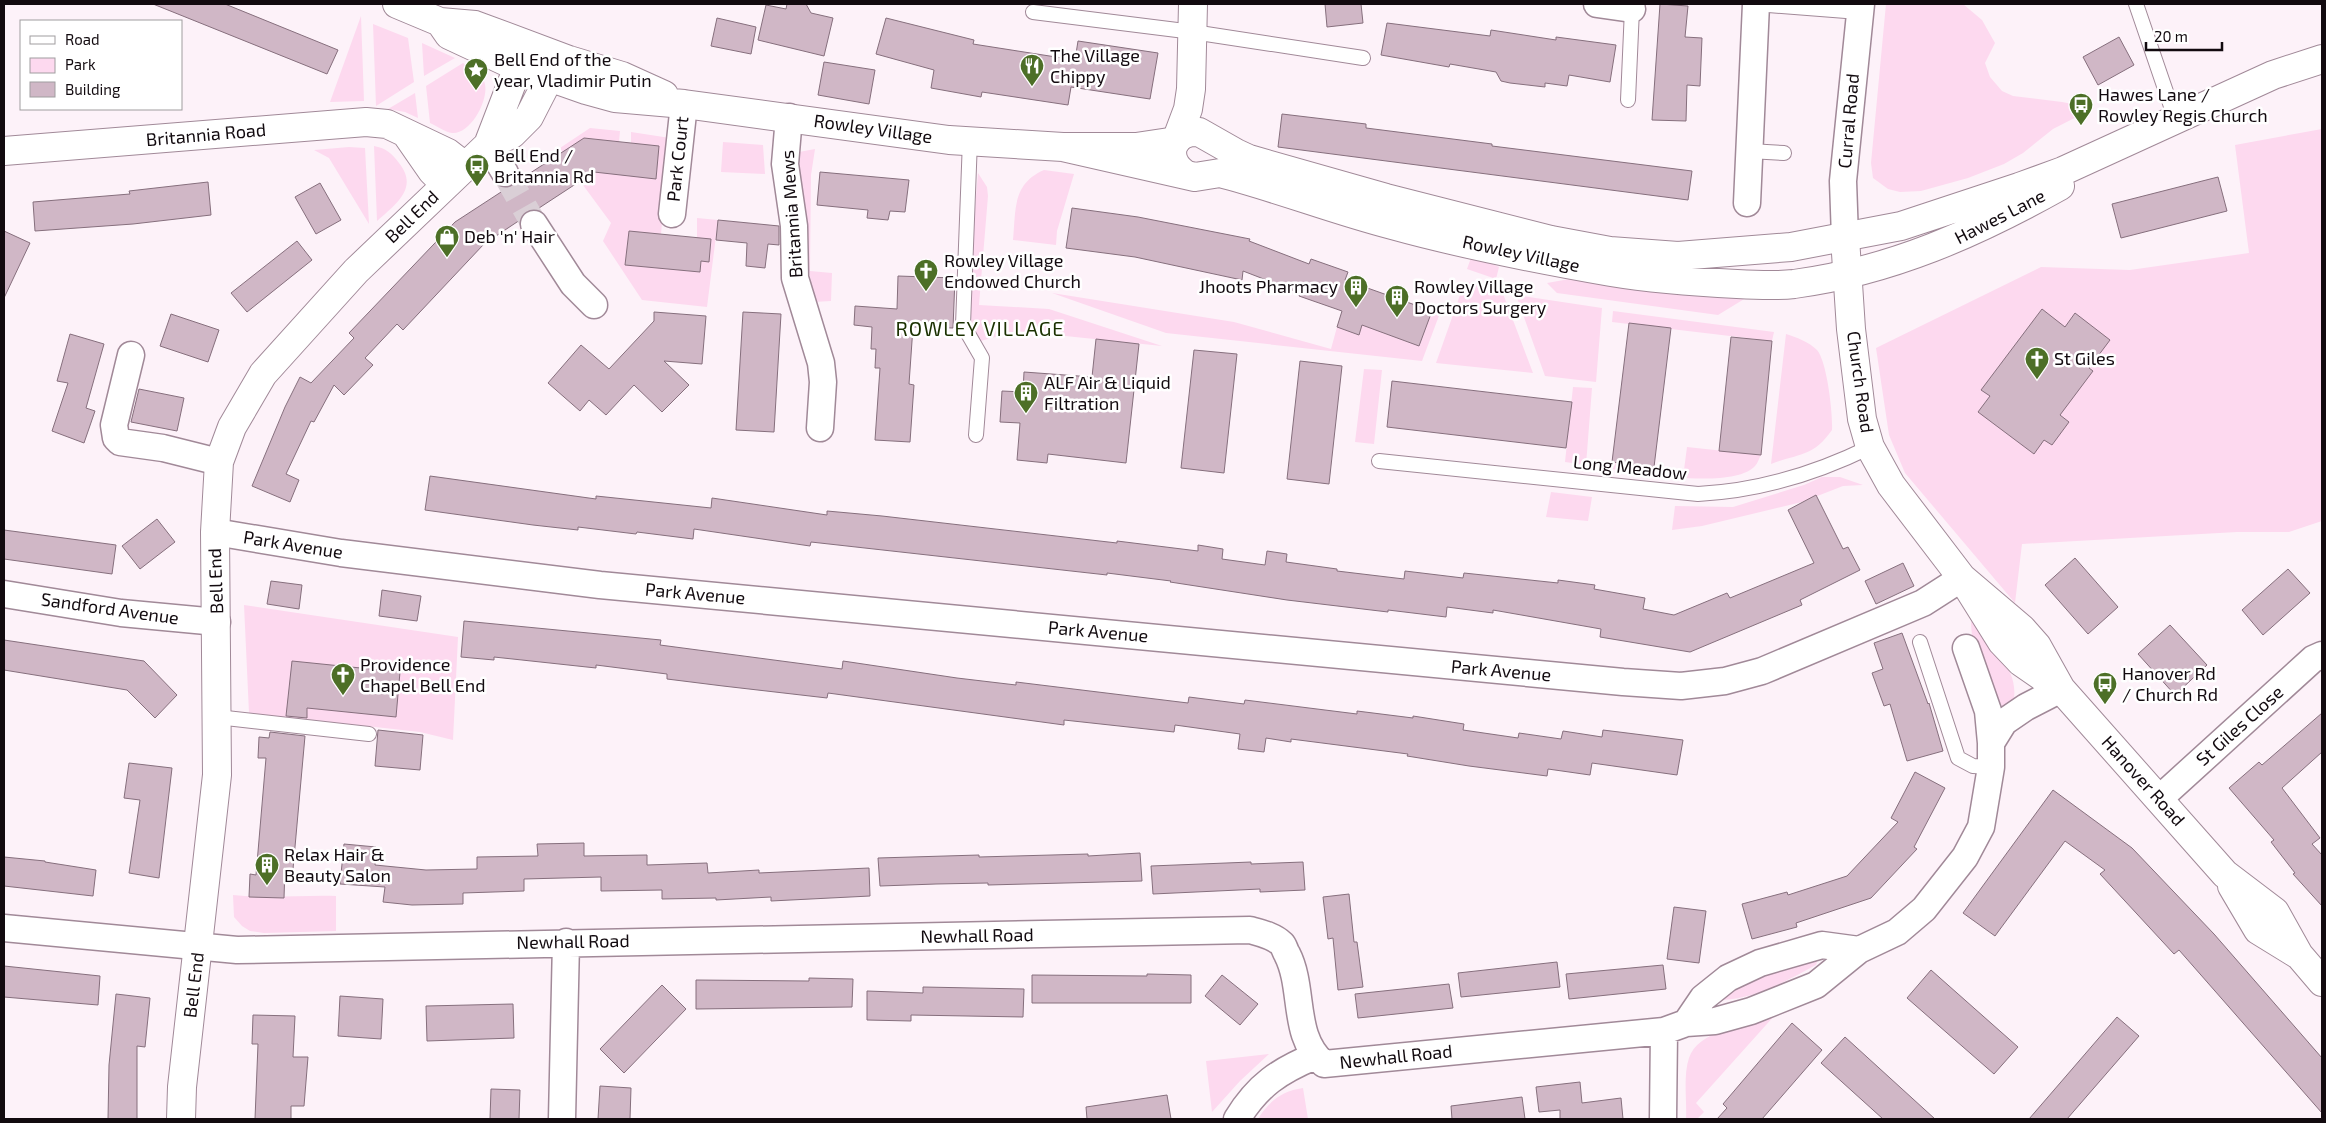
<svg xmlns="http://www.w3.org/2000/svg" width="2326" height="1123" font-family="'Exo 2',sans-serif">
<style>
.green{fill:#fdd9ef}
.building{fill:#d0b7c6;stroke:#866f7d}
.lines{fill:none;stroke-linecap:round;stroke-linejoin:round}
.minor-tunnel{stroke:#dacfd6;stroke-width:26;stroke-dasharray:26 13;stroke-linecap:butt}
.service-casing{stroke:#a18998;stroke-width:16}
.minor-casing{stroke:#a18998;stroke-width:29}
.tertiary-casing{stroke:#a18998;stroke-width:30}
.secondary-casing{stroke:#a18998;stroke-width:30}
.service{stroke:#fff;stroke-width:14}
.minor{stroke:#fff;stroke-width:26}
.tertiary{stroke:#fff;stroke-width:28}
.secondary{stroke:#fff;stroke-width:28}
.labels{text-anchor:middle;stroke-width:5;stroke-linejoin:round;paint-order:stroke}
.poi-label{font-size:18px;fill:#120a0f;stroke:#fff;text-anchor:start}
.street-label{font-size:18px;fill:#120a0f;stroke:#fff}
.quarter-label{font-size:20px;letter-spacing:1px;fill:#1a3000;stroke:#fff}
</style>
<rect width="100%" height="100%" fill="#fdf2f9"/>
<path class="green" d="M1886,4H1963L1982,20L1995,43L1985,63L1990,77L2002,91L2013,96L2062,102L2094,108L2053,129L2023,153L2004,164L1968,178L1921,191L1900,192L1888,189L1873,178L1871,163Z
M361,16L364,101L330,102Z
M373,24L408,38L414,82L376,106Z
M422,43L455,58L424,76Z
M463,63C471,68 480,73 484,81C491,97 471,135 452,133C445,132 437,126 430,123L426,86Z
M415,93L418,118L405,112L388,109Z
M590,128L620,131L619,142L585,138L582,170L656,178L659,146L631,143V132L670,138L661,234L629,232L625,264L700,272L704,239L697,238V218L718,220L707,307L642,300L603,241L611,223L580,181L560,148Z
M2322,129V521L2289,532H2237L2022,544L2015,603L1905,473L1889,435L1876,348L2041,267L2130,270L2249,253L2235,145Z
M723,142L763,145L765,174L721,172Z
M374,146C385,148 392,153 399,163C419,188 396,204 377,221Z
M349,147L365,148L369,224L329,158L314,150Z
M815,149L811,175L810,271L832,273L831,301L814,302L809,271L807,231L798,178L799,152Z
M1044,170L1074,174L1057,231L1056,245L1013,240C1016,210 1012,184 1044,170Z
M978,173L987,187L988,196L979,305L1049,309L1162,346L1017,331L977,342L970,314L968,289Z
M1472,255L1499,267L1496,279L1467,269Z
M1586,276L1759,290L1718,315L1557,293L1547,283Z
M1465,281L1502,291L1533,373L1436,363Z
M1052,293L1234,322L1331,349L1337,327L1359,335L1362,325L1419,346L1432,311L1440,313L1422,361L1166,333Z
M1516,295L1602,308L1596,382L1545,376Z
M1613,311L1774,332L1772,341L1612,322Z
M1786,334C1796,337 1809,342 1817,350C1827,361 1833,414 1832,430C1813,457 1800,453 1771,464Z
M1364,369L1382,370L1374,444L1355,442Z
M1573,387L1592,388L1586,465L1565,462Z
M1687,447L1761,455C1759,458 1758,463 1755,466C1732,491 1632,472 1600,467L1599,460L1684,470Z
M1822,477H1840L1863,485L1843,486L1802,502L1702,526L1672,530L1675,506L1733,507L1804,485Z
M1551,492L1592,497L1588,521L1546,517Z
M244,605L458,637L453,740L420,732L249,713Z
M1971,621C1990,643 2018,668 2014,698L2001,708C1984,690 1971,646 1971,621Z
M233,895C268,899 301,895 336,896V931L264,933L250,931L242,926L234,917Z
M1818,958L1816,965C1786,981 1757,998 1723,1000L1720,995L1723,987Z
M1775,1015L1696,1103L1704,1112L1697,1119H1686C1687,1100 1683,1076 1689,1058C1698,1030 1749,1023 1775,1015Z
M1269,1054L1240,1081L1212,1112L1206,1061Z
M1303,1088L1308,1119H1258C1269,1101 1282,1091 1303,1088Z"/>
<path class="building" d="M153,4H225L338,50L327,74Z
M787,4H806L811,13L833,18L824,56L758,40L766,5L786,9Z
M1325,4H1361L1363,23L1327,27Z
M1660,4L1688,6L1685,37L1702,38L1700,86L1687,85L1686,121L1652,120Z
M717,18L756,27L751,54L711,46Z
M886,18L974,40L973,44L1075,60L1078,41L1158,53L1150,99L1071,87L1068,105L982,92L981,97L931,88L934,70L876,54Z
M1387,23L1490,36L1491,30L1556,40V37L1616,45L1610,82L1569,75L1567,86L1545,83V87L1510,83L1501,81L1496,72L1450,64L1449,67L1381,55Z
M2119,37L2134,65L2098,85L2083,57Z
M824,62L875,70L869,104L818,95Z
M1282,114L1366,124V128L1492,144V146L1692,171L1688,200L1278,147Z
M584,138L659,146L656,179L594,172L536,210L525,212L520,220L484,244L403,330L397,324L365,358L373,365L344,395L334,385L314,422L311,421L286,474L299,480L290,502L252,486L285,407L300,377L311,383L354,338L349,333L455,222Z
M820,172L909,180L905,212L890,211L888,220L867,218L868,210L817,205Z
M2218,177L2227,211L2121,238L2112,204Z
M208,182L211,215L133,224L35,231L33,202L130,194L129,191Z
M320,183L341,220L316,234L295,197Z
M1072,208L1138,217L1250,239L1249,241L1309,264L1311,259L1348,272L1345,280L1432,311L1419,346L1362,325L1359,335L1337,327L1342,311L1299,296L1300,293L1243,271L1242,280L1135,257L1066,248Z
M718,220L779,226V245L768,244L765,268L746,266L747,243L716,240Z
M4,231L30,243L4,298Z
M629,231L711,239L709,262L701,261L700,272L625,265Z
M297,241L312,260L247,312L231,293Z
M898,276L955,278L953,328L913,327L909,384L914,385L910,442L875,440L880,368H875L876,349H871L872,327L854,325L855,306L897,309Z
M2042,309L2065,327L2075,313L2110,340L2089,368L2093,371L2060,415L2069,422L2052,445L2044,440L2034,454L1978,412L1990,396L1981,390Z
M654,312L706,316L702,364L664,361L689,385L662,412L634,385L606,415L589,400L580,411L548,383L581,345L609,369L654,321Z
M743,312L781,314L774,432L736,430Z
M171,314L219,330L208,362L160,346Z
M1629,323L1671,328L1654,467L1612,462Z
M70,334L104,344L86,408L95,411L84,443L52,431L68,383L57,381Z
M1731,337L1772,341L1761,455L1719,451Z
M1096,339L1139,344L1126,463L1048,454L1047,463L1017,460L1020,423L1000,422L1002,391L1023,392L1024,372L1092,377Z
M1194,350L1237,354L1224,473L1181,468Z
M1300,361L1342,366L1329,484L1287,479Z
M1392,381L1572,402L1566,448L1387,427Z
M139,389L184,398L177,431L131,422Z
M430,476L596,499V496L711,508L712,498L827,515V511L882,516L1117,543V541L1198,551V545L1223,549L1222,559L1265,565L1267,551L1287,554L1286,562L1337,569V571L1404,579L1405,571L1463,578L1464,573L1558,583V580L1595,585L1594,589L1645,598L1643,609L1674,615L1727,593L1730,598L1814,563L1788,510L1816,495L1843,549L1848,547L1860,570L1800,600L1802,605L1690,652L1600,637L1601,629L1493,610V613L1447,607L1446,617L1388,610V612L1287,600L1170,582L1171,581L1107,573V575L811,542L810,546L694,529L693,539L637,532L636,534L578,527V530L533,525L425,510Z
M157,519L175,542L140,569L122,546Z
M4,530L116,545L112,574L4,559Z
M2075,558L2118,607L2088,634L2045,585Z
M1903,563L1914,586L1876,604L1865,581Z
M2288,569L2310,593L2263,635L2242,610Z
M271,581L302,585L299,609L267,604Z
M382,590L421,596L417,621L379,616Z
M464,621L661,640L660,645L842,669L843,661L957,678L1016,685V682L1188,703L1189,697L1244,704L1245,700L1357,714V711L1413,718V716L1464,724L1463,730L1518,738L1519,733L1561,739L1563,731L1602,737L1603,730L1683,740L1677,775L1592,763L1590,775L1548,769L1547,776L1469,766L1407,756L1408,754L1291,739V742L1266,738L1264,752L1238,749L1240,734L1175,725L1174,732L1064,720V725L828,693L827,698L723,686L667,679V674L596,665V668L494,657V660L461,657Z
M2170,625L2207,665L2175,695L2138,654Z
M1902,633L1928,704L1929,703L1943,751L1907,761L1890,704L1884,706L1872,673L1883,669L1874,643Z
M4,640L144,661L177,695L155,718L127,690L4,670Z
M292,661L400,672L396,717L307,708V718L286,716Z
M2322,713V752L2282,788L2320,838L2312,844L2322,855V906L2293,874L2295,873L2271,842L2274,840L2229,788L2259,762L2262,765Z
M378,730L423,735L420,770L375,766Z
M270,732L305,736L293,869L285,868L284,898L249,897L250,874L256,875L266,758H258L259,737L269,738Z
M129,763L172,768L159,878L129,873L140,800L124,798Z
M1915,772L1945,788L1914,847L1917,849L1871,898L1796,923L1797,927L1752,939L1742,904L1787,892L1788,895L1847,876L1898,822L1891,818Z
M2053,790L2132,848L2214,934L2322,1058V1113L2179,950L2174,954L2100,874L2105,870L2065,841L1995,936L1963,913Z
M584,843V856L647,855V865L707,863L708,873L759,870V873L869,868L870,896L771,901V897L716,900V898L662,899V890L601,891V877L524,879V891L463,893V904L412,905L383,902L385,887L340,884L344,844L376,847L375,865L426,870L477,869V857L538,856L537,844Z
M1140,853L1142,881L988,885V883L936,884L880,886L878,858L979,855V857L1088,854V856Z
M4,857L45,861V862L96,870L93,896L4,886Z
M1251,862V864L1303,862L1305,890L1260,892V889L1153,894L1151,866Z
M1349,894L1354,942H1357L1363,987L1338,990L1333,938L1328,939L1323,897Z
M1674,907L1706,911L1699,963L1667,959Z
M1557,962L1560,987L1461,997L1458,973Z
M1663,965L1666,989L1569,999L1566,974Z
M4,966L100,976L98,1005L4,997Z
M1931,970L2018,1047L1994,1074L1907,998Z
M1147,974L1191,975V1003H1032V975L1147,976Z
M1222,975L1258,1004L1240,1025L1205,996Z
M809,978L853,979L852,1007L696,1009V980L809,981Z
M1449,984L1453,1008L1358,1018L1355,994Z
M662,985L686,1009L624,1073L600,1049Z
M923,987L1024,989L1023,1017L911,1015V1021L867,1020V991L923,993Z
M116,994L150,998L145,1047L137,1046V1119H108L109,1065Z
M340,996L383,999L381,1039L338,1036Z
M513,1004L514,1038L427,1041L426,1006Z
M253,1015L295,1016L293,1057H308L304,1106H291V1119H255L258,1044H252Z
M2117,1017L2139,1036L2067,1119H2029Z
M1792,1023L1822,1050L1762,1119H1717L1727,1108L1723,1104Z
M1845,1037L1935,1119H1883L1821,1063Z
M1580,1082L1582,1103L1621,1098L1623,1119H1560V1110L1539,1112L1536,1087Z
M600,1086L631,1088L630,1119H598Z
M491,1089L520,1090L519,1119H490Z
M1167,1095L1171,1119H1087L1086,1107Z
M1522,1097L1525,1119H1452L1451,1106Z"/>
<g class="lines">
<path class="minor-tunnel" d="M505,173L534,224"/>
<defs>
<path id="service" d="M1756,4L1859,12
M2136,4L2175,118
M1033,12L1193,32L1363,58
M1628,100L1632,9
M970,140L963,325L982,358L976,435
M1749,151L1784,153
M1379,461L1698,494C1759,491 1815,474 1870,447
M1920,642L1958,758L1973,766L1991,767
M217,717L369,734"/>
<path id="minor" d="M1597,4L1632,9
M789,117L785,164L794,226L795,278L821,363L823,382L820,428
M488,145L505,173
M1747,203L1756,4
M672,214L684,104
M534,224L573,284L594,305
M1845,238L1843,181L1861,4
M131,355L114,425L116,438L120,442L163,448L219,462
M215,532L341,553L600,585L1623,682L1681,686L1725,681L1762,671L1923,603L1962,578
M4,594L121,613L217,622
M1966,648L1988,711L1991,743
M2159,799L2313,659L2322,655
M4,928L237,950L1250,930C1261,933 1274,936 1282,944C1284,946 1285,951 1287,954C1305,989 1291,1036 1324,1064L1664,1031L1686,1023L1715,1021L1751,1011L1816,985L1859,950L1897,932L1924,909L1965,857L1981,827L1991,767V743L2004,722L2026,707L2061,689
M1686,1023L1703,998L1728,978L1760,963L1822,945L1859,950
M562,1119L566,942
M1237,1119C1258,1085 1279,1071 1315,1056
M1663,1119L1664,1031"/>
<path id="tertiary" d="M407,135L432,171L446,185
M1176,141L1188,109L1191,89L1193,4
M488,145L518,67
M4,151L366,122L387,124L448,153L466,167
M1845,238L1851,329L1862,419L1870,447L1891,485L1962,578L2002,642L2021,662L2057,687
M1962,578L2022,629L2037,646L2061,689L2225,874L2275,912L2299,955L2322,982
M2232,886L2258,930L2297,954
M181,1119L182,1087L217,775L215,532L219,462L232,427L263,374L356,271L488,145L512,134L529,117L549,78"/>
<path id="secondary" d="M397,4L440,22L475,25L569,60L622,76L664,95
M440,22L449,35L509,63L586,90L615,98L684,104L949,140L1063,147H1136L1176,141
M1063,147L1195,177L1220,173C1278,188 1334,210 1392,225C1464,245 1537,259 1611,272C1653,279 1695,282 1737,284C1756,285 1776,286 1794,284C1891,271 1976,233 2060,186
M1185,174C1162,158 1172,130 1199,132L1236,153L1249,159L1386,198L1551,240L1610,251L1678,256L1791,247L1901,226L2019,187L2063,171L2273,75L2322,59"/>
</defs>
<use href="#service" class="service-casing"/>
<use href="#minor" class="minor-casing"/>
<use href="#tertiary" class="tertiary-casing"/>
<use href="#secondary" class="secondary-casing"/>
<use href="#service" class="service"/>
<use href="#minor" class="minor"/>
<use href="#tertiary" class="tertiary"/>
<use href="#secondary" class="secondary"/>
</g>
<defs>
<symbol id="restaurant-pin" viewBox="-11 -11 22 30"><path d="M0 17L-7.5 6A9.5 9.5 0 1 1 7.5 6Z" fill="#4d6f27" stroke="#fff"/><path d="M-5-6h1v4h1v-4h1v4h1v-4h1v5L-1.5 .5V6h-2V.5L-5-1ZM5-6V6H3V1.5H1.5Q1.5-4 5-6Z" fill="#fff"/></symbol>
<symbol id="sight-pin" viewBox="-11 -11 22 30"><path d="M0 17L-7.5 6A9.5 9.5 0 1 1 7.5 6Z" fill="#4d6f27" stroke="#fff"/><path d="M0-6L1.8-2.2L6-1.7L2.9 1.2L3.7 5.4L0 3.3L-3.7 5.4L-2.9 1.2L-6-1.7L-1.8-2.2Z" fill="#fff"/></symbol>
<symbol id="bus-pin" viewBox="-11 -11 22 30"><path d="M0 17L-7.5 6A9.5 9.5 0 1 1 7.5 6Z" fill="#4d6f27" stroke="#fff"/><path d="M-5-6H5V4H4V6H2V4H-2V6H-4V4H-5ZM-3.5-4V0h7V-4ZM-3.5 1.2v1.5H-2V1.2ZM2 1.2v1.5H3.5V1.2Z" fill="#fff"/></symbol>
<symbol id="shop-pin" viewBox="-11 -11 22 30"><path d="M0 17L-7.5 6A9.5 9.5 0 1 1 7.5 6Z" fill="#4d6f27" stroke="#fff"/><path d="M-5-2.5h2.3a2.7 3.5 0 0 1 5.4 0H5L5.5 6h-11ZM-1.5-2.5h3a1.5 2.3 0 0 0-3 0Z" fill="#fff"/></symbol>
<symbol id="church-pin" viewBox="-11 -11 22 30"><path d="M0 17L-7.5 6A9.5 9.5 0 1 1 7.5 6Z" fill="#4d6f27" stroke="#fff"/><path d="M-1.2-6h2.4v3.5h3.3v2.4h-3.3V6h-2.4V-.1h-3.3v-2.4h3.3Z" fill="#fff"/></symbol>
<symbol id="building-pin" viewBox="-11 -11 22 30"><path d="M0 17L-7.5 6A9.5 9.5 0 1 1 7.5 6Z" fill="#4d6f27" stroke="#fff"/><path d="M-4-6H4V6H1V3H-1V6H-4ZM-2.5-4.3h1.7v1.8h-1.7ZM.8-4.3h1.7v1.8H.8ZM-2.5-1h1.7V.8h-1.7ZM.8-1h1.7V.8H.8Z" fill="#fff"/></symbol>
</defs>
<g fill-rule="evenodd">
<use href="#restaurant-pin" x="1018" y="52" width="28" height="38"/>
<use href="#sight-pin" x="462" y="56" width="28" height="38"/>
<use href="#bus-pin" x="2067" y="91" width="28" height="38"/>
<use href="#bus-pin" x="463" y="152" width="28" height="38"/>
<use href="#shop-pin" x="433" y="223" width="28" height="38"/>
<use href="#church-pin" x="912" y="257" width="28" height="38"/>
<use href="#building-pin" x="1342" y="273" width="28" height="38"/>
<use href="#building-pin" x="1383" y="283" width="28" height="38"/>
<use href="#church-pin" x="2023" y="345" width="28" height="38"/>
<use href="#building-pin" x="1012" y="379" width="28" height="38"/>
<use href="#church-pin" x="329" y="661" width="28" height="38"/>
<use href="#bus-pin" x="2091" y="670" width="28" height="38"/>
<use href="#building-pin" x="253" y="851" width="28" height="38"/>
</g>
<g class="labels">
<g class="poi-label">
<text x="1050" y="62">The Village<tspan x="1050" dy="21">Chippy</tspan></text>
<text x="494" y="66">Bell End of the<tspan x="494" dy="21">year, Vladimir Putin</tspan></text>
<text x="2098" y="101">Hawes Lane /<tspan x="2098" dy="21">Rowley Regis Church</tspan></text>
<text x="494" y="162">Bell End /<tspan x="494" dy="21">Britannia Rd</tspan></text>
<text x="464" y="243">Deb 'n' Hair</text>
<text x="944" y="267">Rowley Village<tspan x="944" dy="21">Endowed Church</tspan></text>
<text x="1338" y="293" text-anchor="end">Jhoots Pharmacy</text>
<text x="1414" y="293">Rowley Village<tspan x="1414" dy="21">Doctors Surgery</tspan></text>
<text x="2054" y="365">St Giles</text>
<text x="1044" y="389">ALF Air &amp; Liquid<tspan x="1044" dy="21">Filtration</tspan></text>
<text x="360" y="671">Providence<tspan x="360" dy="21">Chapel Bell End</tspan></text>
<text x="2122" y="680">Hanover Rd<tspan x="2122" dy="21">/ Church Rd</tspan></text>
<text x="284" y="861">Relax Hair &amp;<tspan x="284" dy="21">Beauty Salon</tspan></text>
</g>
<g class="street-label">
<text transform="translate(1849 121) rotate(-85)" y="6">Curral Road</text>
<text transform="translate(873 129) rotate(8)" y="6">Rowley Village</text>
<text transform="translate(206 135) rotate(-5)" y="6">Britannia Road</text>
<text transform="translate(678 159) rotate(-84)" y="6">Park Court</text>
<text transform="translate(792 214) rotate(-94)" y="6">Britannia Mews</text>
<text transform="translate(412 217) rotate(-44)" y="6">Bell End</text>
<text transform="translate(2000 217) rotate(-27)" y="6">Hawes Lane</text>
<text transform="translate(1521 254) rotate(12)" y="6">Rowley Village</text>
<text transform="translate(1860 382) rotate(82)" y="6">Church Road</text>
<text transform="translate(1630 468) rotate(6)" y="6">Long Meadow</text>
<text transform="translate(293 545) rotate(9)" y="6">Park Avenue</text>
<text transform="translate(216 581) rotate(-92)" y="6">Bell End</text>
<text transform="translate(695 594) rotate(5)" y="6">Park Avenue</text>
<text transform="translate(110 609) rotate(8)" y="6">Sandford Avenue</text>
<text transform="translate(1098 632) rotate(5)" y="6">Park Avenue</text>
<text transform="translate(1501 671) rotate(5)" y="6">Park Avenue</text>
<text transform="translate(2240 726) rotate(-42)" y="6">St Giles Close</text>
<text transform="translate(2143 781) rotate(48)" y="6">Hanover Road</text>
<text transform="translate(977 936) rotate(-1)" y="6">Newhall Road</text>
<text transform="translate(573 942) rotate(-1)" y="6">Newhall Road</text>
<text transform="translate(194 985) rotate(-83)" y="6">Bell End</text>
<text transform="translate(1396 1057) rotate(-6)" y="6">Newhall Road</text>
</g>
<g class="quarter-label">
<text x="980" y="336">ROWLEY VILLAGE</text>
</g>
</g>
<rect width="2326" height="1123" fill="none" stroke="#120a0f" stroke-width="10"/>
<rect x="20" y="20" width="162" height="90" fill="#ffffff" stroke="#a09d9f"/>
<rect x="30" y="36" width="25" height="8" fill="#ffffff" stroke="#a09d9f"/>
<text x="65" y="45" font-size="15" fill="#120a0f">Road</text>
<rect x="30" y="58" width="25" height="15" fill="#fdd9ef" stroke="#a09d9f"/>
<text x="65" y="70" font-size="15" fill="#120a0f">Park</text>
<rect x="30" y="82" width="25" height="15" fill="#d0b7c6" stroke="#a09d9f"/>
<text x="65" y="95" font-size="15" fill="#120a0f">Building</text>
<path d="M2146 42v8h76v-8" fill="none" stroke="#120a0f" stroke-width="2.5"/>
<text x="2154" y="42" font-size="15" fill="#120a0f" stroke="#ffffff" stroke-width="4" paint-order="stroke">20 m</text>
</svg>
